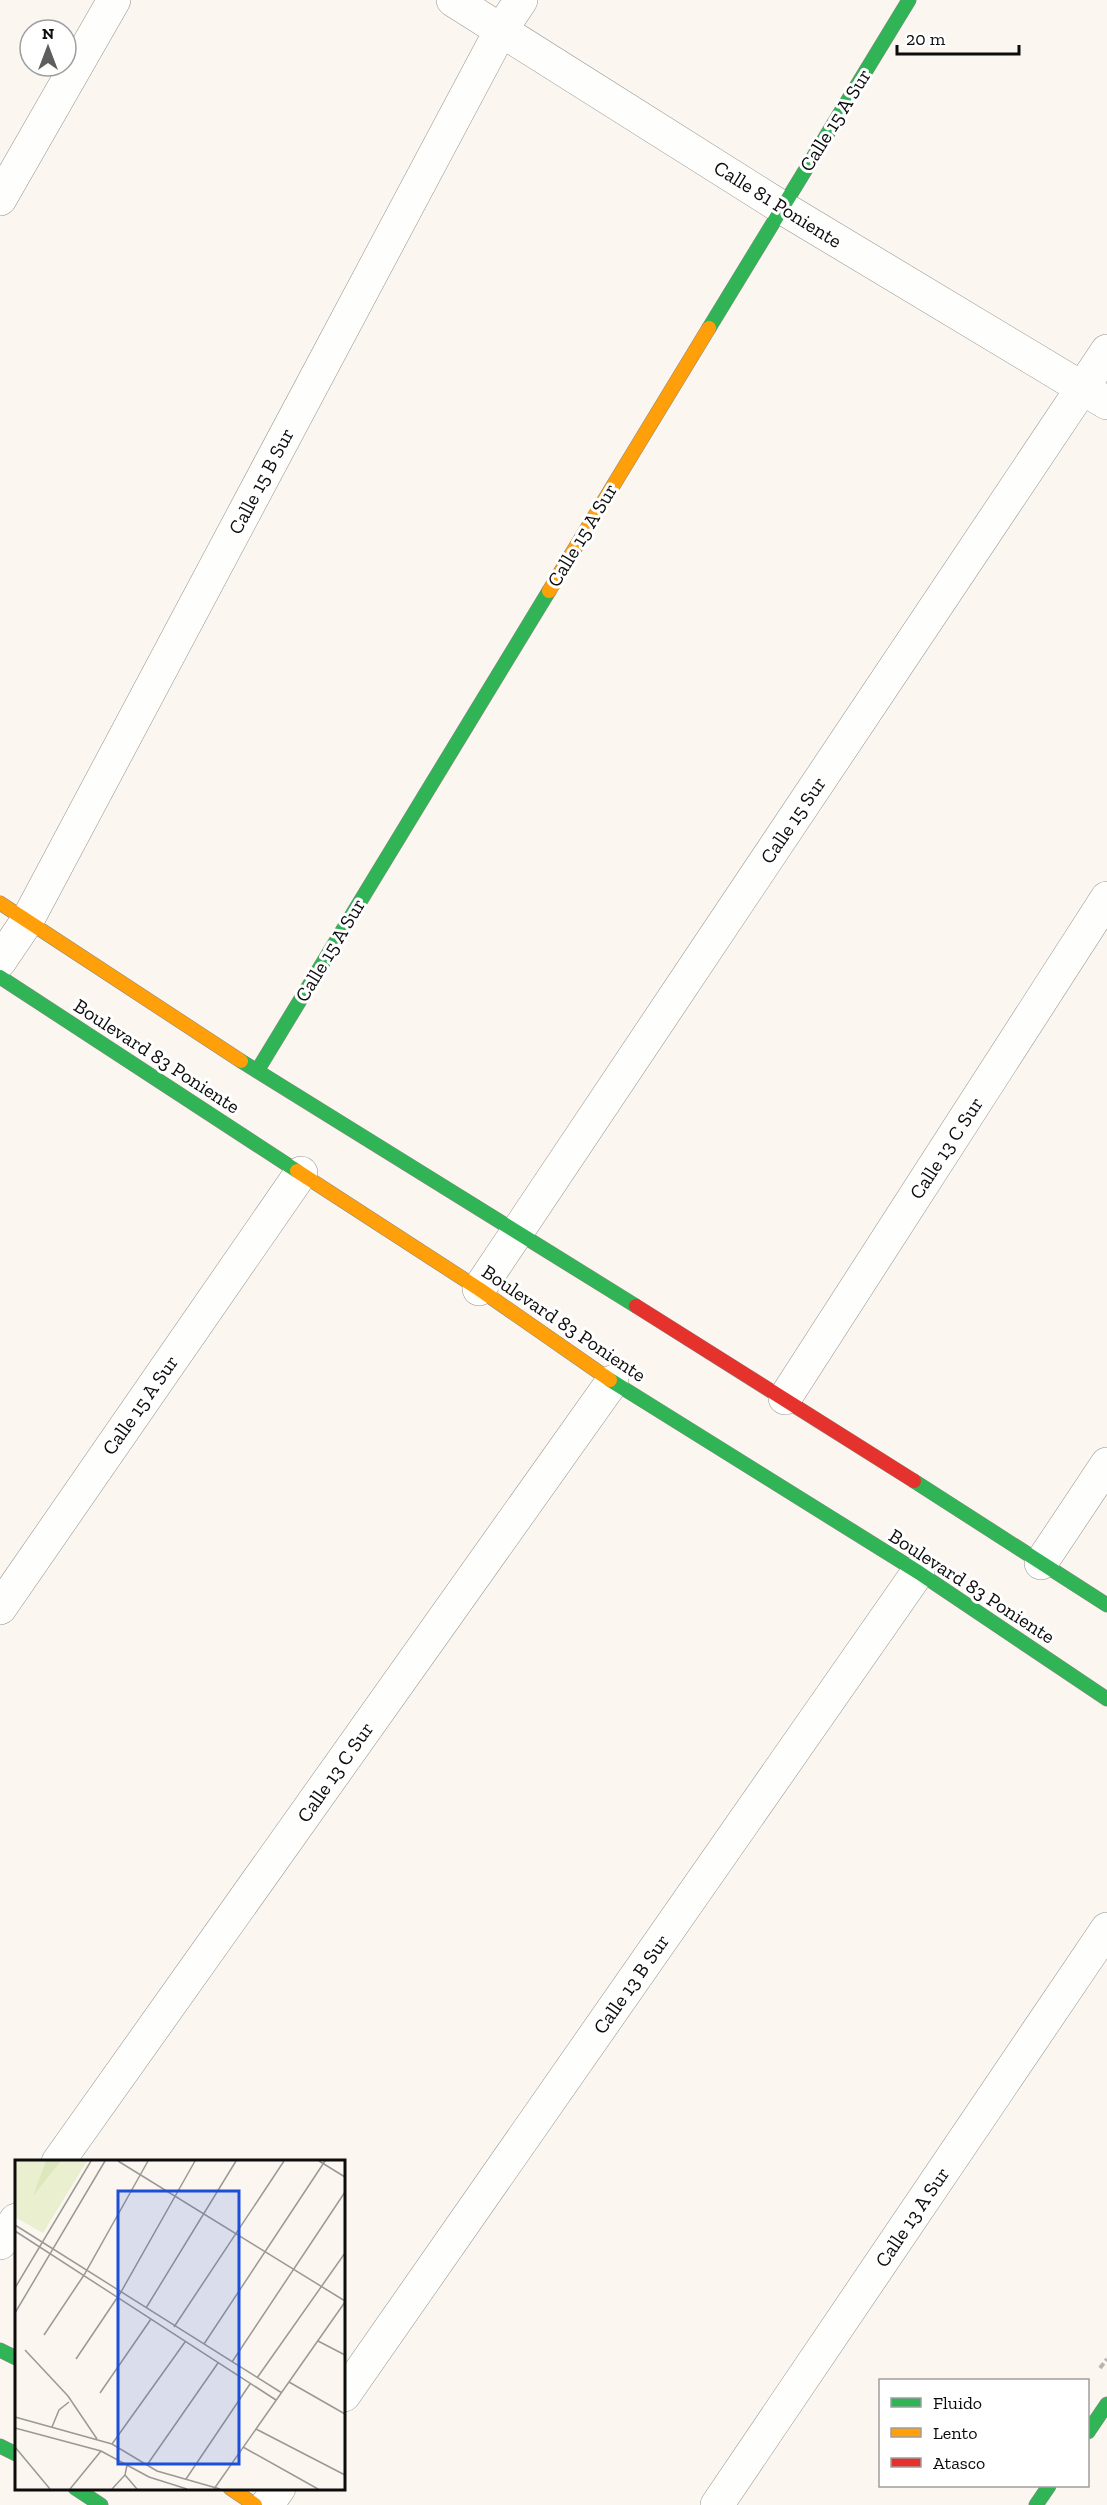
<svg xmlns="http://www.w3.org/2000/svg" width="1107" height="2505" font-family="'Zilla Slab',serif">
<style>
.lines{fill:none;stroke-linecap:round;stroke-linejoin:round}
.street-casing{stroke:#94918f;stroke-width:34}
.fast-casing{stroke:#8a8885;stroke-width:15}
.slow-casing{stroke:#8a8885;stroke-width:15}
.jam-casing{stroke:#8a8885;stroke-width:15}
.path{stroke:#b7b6b5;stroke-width:4;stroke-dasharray:6 3;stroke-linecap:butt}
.street{stroke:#fefefd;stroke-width:33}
.fast{stroke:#30b455;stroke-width:14}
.slow{stroke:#ff9f0a;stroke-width:14}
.jam{stroke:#e5322d;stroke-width:14}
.labels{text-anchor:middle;stroke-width:6;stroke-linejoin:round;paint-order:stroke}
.street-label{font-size:20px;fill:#0c0c0c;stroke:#fff}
.inset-road{fill:none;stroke:#9b9895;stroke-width:1.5}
.view{fill:#1d4ed8;fill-opacity:0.15;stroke:#1d4ed8;stroke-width:3}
.inset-edge{fill:none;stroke:#0c0c0c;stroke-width:3}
</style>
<rect width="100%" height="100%" fill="#fbf6f0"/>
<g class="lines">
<defs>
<path id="street" d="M453,0L781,207L1107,403
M0,199L114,0
M0,961L27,921L501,30L521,0
M479,1289L1107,351
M785,1398L1107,898
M1041,1563L1107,1464
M0,1608L301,1173
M58,2162L612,1382
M0,2243L16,2220
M344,2395L918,1572
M267,2505L279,2488
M717,2505L1107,1929"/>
<path id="fast" d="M709,328L909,0
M0,977L297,1171
M241,1061L636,1306
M257,1071L549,591
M610,1380L918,1572L1107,1699
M914,1481L1107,1605
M0,2350L16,2358
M1088,2432L1107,2404
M0,2446L16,2454
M75,2488L101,2505
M1036,2505L1049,2486"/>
<path id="slow" d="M549,591L709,328
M0,903L241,1061
M297,1171L479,1289L610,1380
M230,2488L255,2505"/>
<path id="jam" d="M636,1306L914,1481"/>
</defs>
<use href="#street" class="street-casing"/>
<use href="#fast" class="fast-casing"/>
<use href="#slow" class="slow-casing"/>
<use href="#jam" class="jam-casing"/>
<path class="path" d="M1100,2368L1107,2359"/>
<use href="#street" class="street"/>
<use href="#fast" class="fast"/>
<use href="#slow" class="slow"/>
<use href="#jam" class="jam"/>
</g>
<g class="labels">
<g class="street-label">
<text transform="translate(835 120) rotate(-58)" y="7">Calle 15 A Sur</text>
<text transform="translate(778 204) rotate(32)" y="7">Calle 81 Poniente</text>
<text transform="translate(261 481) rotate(-62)" y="7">Calle 15 B Sur</text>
<text transform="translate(582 535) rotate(-59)" y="7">Calle 15 A Sur</text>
<text transform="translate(793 820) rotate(-56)" y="7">Calle 15 Sur</text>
<text transform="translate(330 950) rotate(-59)" y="7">Calle 15 A Sur</text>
<text transform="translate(157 1056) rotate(33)" y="7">Boulevard 83 Poniente</text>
<text transform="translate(946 1148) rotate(-57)" y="7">Calle 13 C Sur</text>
<text transform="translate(564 1323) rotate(34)" y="7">Boulevard 83 Poniente</text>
<text transform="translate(140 1405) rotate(-55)" y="7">Calle 15 A Sur</text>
<text transform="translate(972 1586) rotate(33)" y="7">Boulevard 83 Poniente</text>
<text transform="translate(335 1772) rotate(-55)" y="7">Calle 13 C Sur</text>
<text transform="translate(631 1984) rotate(-55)" y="7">Calle 13 B Sur</text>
<text transform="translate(912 2217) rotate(-56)" y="7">Calle 13 A Sur</text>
</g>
</g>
<g transform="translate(15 2160)">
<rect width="330" height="330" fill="#fbf6f0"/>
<path d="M0,1H72L28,73L0,57Z" fill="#eaefd0"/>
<path d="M31,1H46L18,36Z" fill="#dde7bd"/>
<path class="inset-road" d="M103,1L330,141M304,1L330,17M0,65L267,233M0,71L261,240M0,128L76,1M131,148L221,1M0,153L90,1M159,167L269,1M29,175L69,115L133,1M303,181L330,195M189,184L310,1M10,190L53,236L82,279M61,199L106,132L180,1M217,202L330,32M242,218L330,93M274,222L330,254M85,233L136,159M0,257L97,284L142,311L205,329M37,267L44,250L54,242M0,268L86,291L134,317L172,329M241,269L330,315M97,284L170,182M0,287L35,329M228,287L303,329M132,305L203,203M110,315L122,329M171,319L235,224M55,329L86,291M97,329L110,315L112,305M199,329L330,142"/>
<path class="view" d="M103,31H224V304H103Z"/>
<rect width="330" height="330" class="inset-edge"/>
</g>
<rect x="879" y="2379" width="210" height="108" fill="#ffffff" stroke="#9e9e9e" stroke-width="1.5"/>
<rect x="891" y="2398" width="30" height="9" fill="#30b455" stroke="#9e9e9e" stroke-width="1.5"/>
<text x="933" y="2409" font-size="18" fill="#0c0c0c">Fluido</text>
<rect x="891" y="2428" width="30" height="9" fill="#ff9f0a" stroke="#9e9e9e" stroke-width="1.5"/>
<text x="933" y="2439" font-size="18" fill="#0c0c0c">Lento</text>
<rect x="891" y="2458" width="30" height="9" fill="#e5322d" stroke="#9e9e9e" stroke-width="1.5"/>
<text x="933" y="2469" font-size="18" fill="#0c0c0c">Atasco</text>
<g transform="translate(48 48)"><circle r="28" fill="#ffffff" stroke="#9e9e9e" stroke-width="1.5"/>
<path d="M0-4.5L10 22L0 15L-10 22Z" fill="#605e5c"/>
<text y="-9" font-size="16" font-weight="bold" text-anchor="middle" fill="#0c0c0c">N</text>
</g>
<path d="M897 45v9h122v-9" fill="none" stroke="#0c0c0c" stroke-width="3"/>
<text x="906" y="45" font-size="18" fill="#0c0c0c" stroke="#ffffff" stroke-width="4.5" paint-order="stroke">20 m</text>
</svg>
